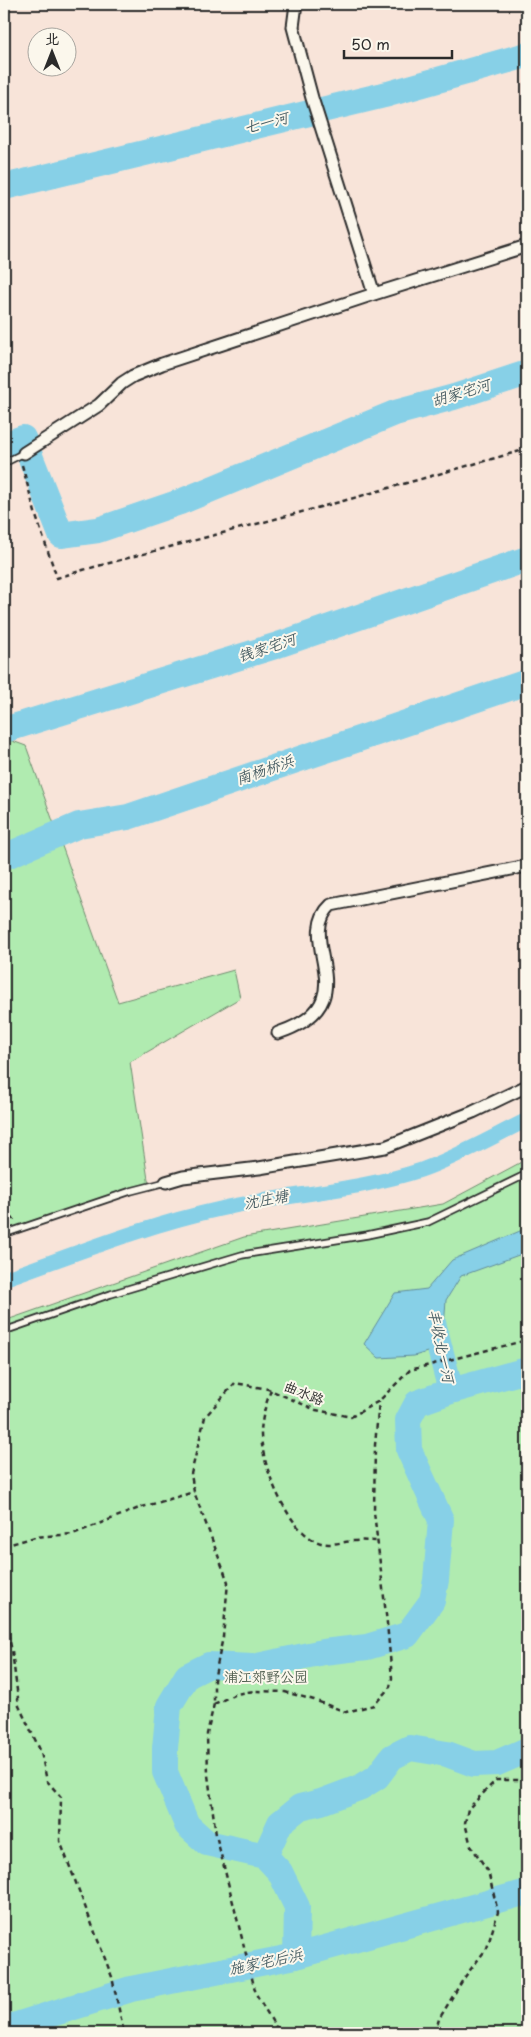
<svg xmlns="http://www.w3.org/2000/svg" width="531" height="2037" font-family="'Playpen Sans','LXGW WenKai TC',sans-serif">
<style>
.green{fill:#b0ebb0;stroke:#6e8b6e}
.water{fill:#87d0e7;stroke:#628e9c}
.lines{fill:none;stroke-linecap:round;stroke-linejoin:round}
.canal{stroke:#87d0e7;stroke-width:15}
.river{stroke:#87d0e7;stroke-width:26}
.service-casing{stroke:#2b2b2b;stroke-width:9}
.minor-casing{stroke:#2b2b2b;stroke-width:15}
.path{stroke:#2b2b2b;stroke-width:2.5;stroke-dasharray:5 4;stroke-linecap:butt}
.service{stroke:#fbf7ec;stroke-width:5.5}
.minor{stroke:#fbf7ec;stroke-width:11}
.labels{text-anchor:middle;stroke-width:4;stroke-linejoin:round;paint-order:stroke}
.street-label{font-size:14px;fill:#2b2b2b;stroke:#fbf7ec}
.park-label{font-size:14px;fill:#4c5b4c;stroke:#fbf7ec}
.water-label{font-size:15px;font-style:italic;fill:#475d63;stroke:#fbf7ec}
</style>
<rect width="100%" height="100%" fill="#f8e4d9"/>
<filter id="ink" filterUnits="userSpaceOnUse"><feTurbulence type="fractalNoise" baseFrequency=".02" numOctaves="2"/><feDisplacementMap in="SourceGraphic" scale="10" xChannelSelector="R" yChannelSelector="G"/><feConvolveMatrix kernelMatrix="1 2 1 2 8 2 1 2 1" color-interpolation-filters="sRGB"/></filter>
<g filter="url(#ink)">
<path class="green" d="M4,738L26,746L118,1002L234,970L240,998L130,1062L149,1186L4,1234Z
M527,1159V2033H4V1321L244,1237L443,1204Z"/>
<path class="water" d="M527,1228V1252L461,1276L446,1300L444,1328L447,1346L414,1356L379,1358L364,1344L395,1293L427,1289L452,1260Z"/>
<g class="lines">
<path class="canal" d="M4,1279C75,1254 146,1225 220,1209C285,1194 358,1191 421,1170C458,1157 492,1137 527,1120"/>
<path class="river" d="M4,187L388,94L527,55
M4,445L23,438L61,535L98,530L180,502L395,413L454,397L527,373
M4,730L275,646L527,559
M4,857L79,825L128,817L527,682
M431,1315L451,1391
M265,1856L280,1823L300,1807L321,1802L361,1787L377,1777L392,1757L410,1748L447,1754L474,1764L497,1763L527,1750
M296,1956L297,1907L280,1872L265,1856L207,1843L187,1825L165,1772V1748L169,1706L187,1676L209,1665L253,1667L323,1652L367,1647L407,1635L432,1601L436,1580L441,1520L409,1450L408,1420L417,1403L451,1391L527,1370
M4,2029L131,1989L296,1956L527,1892"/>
<defs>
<path id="service" d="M4,463L24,453
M4,1234L131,1191L166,1182
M4,1331L111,1294L242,1255L367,1235L428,1222L527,1174"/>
<path id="minor" d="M296,4L293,27L312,98L374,294
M24,453L99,405L122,383L133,376L162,364L374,294L527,246
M278,1033C371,1002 292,941 331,905L527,866
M166,1182L183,1177L259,1168L385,1147L473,1112L527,1086"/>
</defs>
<use href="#service" class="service-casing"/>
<use href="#minor" class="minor-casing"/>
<path class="path" d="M22,465L36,516L57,578L83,570L343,501L527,449
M4,1201L14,1220
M271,1390C266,1403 262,1417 261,1431C260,1463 288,1534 321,1543C331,1546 345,1541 355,1541C363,1540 370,1541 378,1541
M4,1546L35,1537L73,1534L139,1508L194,1492
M4,1616L12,1651L19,1706L41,1752L47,1781L61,1797L60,1841L112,1977L124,2033
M214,1704L236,1694L254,1691L285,1692L314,1700L346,1712L374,1705L390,1687L392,1678L387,1623L374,1512L375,1445L379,1401
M287,2033L275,2026L256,1994L216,1835L208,1775L207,1734L214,1704V1680L223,1637L228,1582L194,1492L191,1474L205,1417L235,1383L268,1389L316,1410L351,1417L379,1401L410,1370L527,1340
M435,2033L439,2019L464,1978L487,1948L498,1912L488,1871L471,1846L465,1823L468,1809L496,1780H527"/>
<use href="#service" class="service"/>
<use href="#minor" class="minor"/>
</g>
</g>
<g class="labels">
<g class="street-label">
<text transform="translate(304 1393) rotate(22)" y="5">曲水路</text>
</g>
<g class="park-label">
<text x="266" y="1682">浦江郊野公园</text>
</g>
<g class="water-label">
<text transform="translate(266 123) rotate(-14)" y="5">七一河</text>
<text transform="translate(461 393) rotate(-17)" y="5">胡家宅河</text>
<text transform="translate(267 648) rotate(-18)" y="5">钱家宅河</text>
<text transform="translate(265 770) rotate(-19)" y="5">南杨桥浜</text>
<text transform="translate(266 1200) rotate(-11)" y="5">沈庄塘</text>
<text transform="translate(441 1346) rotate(78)" y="5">丰收北一河</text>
<text transform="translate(266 1962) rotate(-12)" y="5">施家宅后浜</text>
</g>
</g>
<rect width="531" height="2037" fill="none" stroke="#fbf7ec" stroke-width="20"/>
<rect x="10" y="10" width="511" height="2017" fill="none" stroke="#2b2b2b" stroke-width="2" filter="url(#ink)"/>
<g transform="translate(52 52)"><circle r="24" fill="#fbf7ec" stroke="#a8a59f"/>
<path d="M0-4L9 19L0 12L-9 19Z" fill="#2b2b2b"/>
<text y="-8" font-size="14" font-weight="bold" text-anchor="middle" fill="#2b2b2b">北</text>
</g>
<path d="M344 50v8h108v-8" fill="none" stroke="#2b2b2b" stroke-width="2.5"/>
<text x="351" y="50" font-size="15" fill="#2b2b2b" stroke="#fbf7ec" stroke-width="4" paint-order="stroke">50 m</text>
</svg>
